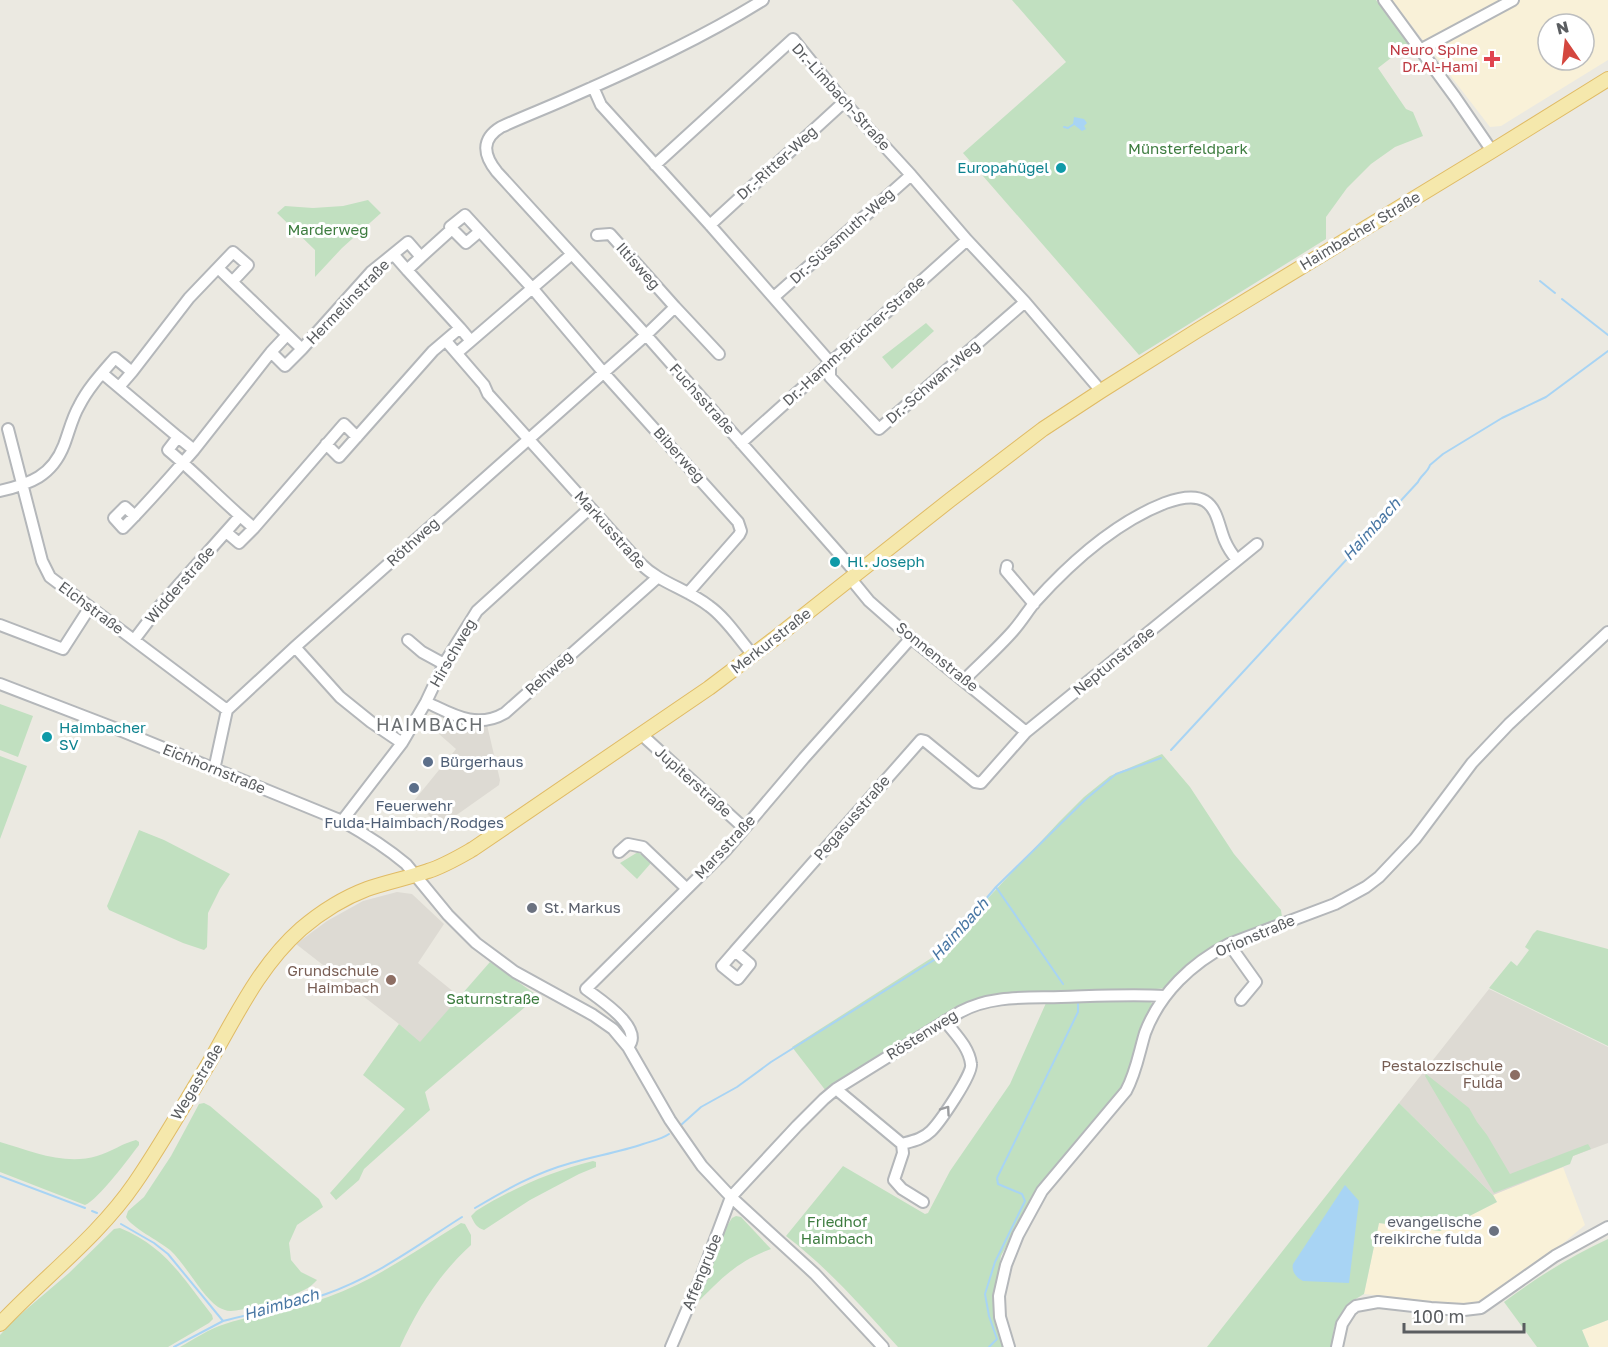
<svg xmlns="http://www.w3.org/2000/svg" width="1608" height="1347" font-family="'Golos Text',sans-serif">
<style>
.commercial{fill:#f9f1d8;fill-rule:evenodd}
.education{fill:#dddad3}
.green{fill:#c1e0c0}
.water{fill:#a8d4f4}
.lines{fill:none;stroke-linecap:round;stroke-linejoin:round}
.stream{stroke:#a8d4f4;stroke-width:2}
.minor-casing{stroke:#b4b7ba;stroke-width:14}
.major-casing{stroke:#e0bb65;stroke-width:16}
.minor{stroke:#fff;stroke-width:10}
.major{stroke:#f5e8ac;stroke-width:14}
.oneway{stroke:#9c9ea0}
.health-dot{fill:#e0444e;stroke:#fff;stroke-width:2}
.culture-dot{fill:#0f9aa8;stroke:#fff;stroke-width:2}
.service-dot{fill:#5c6f8a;stroke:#fff;stroke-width:2}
.worship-dot{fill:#6b7280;stroke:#fff;stroke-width:2}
.education-dot{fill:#8d6e63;stroke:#fff;stroke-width:2}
.labels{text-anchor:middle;stroke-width:6;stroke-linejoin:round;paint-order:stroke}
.health-label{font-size:15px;fill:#be3a42;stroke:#fff;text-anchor:end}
.street-label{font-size:15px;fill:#5a5d60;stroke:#fff}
.park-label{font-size:15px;fill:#3d7c3f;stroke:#fff}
.culture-label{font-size:15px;fill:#0d838f;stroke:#fff;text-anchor:start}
.service-label{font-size:15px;fill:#4e5e75;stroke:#fff;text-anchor:start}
.worship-label{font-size:15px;fill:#5b616d;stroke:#fff;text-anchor:start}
.education-label{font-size:15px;fill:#785e54;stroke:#fff;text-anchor:end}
.water-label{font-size:16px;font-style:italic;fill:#4977a4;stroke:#fff}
.quarter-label{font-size:18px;letter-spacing:1.5px;fill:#6b6f72;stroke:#fff}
</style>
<rect width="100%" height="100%" fill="#ebe9e1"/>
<path class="commercial" d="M1392,0H1608V60L1501,126L1490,127ZM1548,24H1584V60H1548Z
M1563,1167L1585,1225L1561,1245L1496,1294L1470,1305L1364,1294L1379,1223L1440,1231L1497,1202L1493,1195Z
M1608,1320V1347H1589L1582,1330Z"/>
<path class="education" d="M446,725L456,729H461L462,727L487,725L500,780L499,785L441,826L413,802L456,749L439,734Z
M397,892L412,894L444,924L418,963L460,997L420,1043L399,1024L296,944L327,921L363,901Z
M1489,989L1608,1047V1143L1573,1156L1563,1167L1493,1195L1399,1103Z"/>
<path class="green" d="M1012,0H1376L1409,44L1378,68L1406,109L1413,112L1423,136L1395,147L1371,164L1347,188L1326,217V239L1139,355L963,153L1066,62Z
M368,200L381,213L342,248L315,277V250L277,213L285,206L313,208L343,206Z
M926,323L934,331L892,369L882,357Z
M0,704L33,716L18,757L0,750Z
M1162,754L1190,787L1234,854L1281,910L1282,917L1280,920L1254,931L1166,988L1156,989L999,995L973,1000L872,1060L826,1091L792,1047L933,957L1059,822L1084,797L1110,776Z
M0,756L27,766L0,839Z
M139,830L164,840L230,874L220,889L208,913L207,947L204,950L183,943L109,910L107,906Z
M638,852L651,863L637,879L620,863Z
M1537,930L1608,949V1046L1489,988L1511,961L1517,966L1529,950L1525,947L1533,934Z
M490,962L538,996L425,1092L430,1110L364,1169L359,1180L336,1200L330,1193L405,1109L363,1075L399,1024L420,1042Z
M1140,1000L1149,1001L1153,1004V1009L1124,1088L1034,1196L1001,1256L994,1297L1004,1347H898C863,1308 828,1268 786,1236L843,1166L925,1214L928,1213L950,1171L1010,1084L1046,1003Z
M1426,1074L1469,1108L1477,1122L1487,1135L1510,1174L1588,1144L1591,1149L1573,1156L1570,1164L1494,1193L1425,1076Z
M204,1103L210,1106L319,1199L323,1207L297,1225L289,1243L291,1260L301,1272L317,1280C314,1283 310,1287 306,1289C292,1297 247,1310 231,1311C226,1311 222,1309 218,1307C201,1295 187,1266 170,1250C159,1241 131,1227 126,1217L128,1211L144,1197L171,1156L199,1104Z
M1399,1103L1493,1195L1497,1202L1440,1231L1379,1223L1364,1294L1349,1303L1334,1327L1332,1347H1207Z
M136,1140L139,1142V1145C129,1158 98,1200 85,1205L0,1172V1142C31,1151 65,1166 97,1156C111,1152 123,1143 136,1140Z
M593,1161L596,1162V1167L579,1174L530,1200L484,1230C477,1228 474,1223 471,1216L476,1211C513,1188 550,1172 593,1161Z
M736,1216L741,1217L771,1249C735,1262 719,1281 693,1307L727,1226L732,1218Z
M461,1223L465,1224L471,1235V1245C440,1273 417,1309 400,1347H180C194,1339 209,1329 225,1324C259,1313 295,1309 328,1297C376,1280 418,1249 461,1223Z
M120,1228C166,1247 183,1278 212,1315L213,1319L209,1323L168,1347H0V1335L15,1319L69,1273L114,1229Z
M1608,1239V1320L1582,1330L1589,1347H1537L1504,1302C1536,1278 1571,1256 1608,1239Z"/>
<path class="water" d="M1074,117L1084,119L1087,123L1084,126L1086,129L1082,131L1073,124Z
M1345,1185L1359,1201L1349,1283L1303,1281C1297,1278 1291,1272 1293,1264Z"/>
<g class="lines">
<path class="stream" d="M1064,127L1068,128L1074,124
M1540,281L1555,293
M1562,299L1608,335
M1171,750L1418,482C1421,475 1428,472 1430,465L1443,454L1502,418L1546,397L1608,351
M996,887L1063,984
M681,1125L701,1107L737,1087L771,1062L934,960L996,887L1086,799L1116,774L1161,758
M0,1176L85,1208
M475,1208C507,1189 535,1173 571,1163C595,1156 620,1152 643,1144C652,1141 662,1139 669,1134
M92,1211L97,1213
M121,1224L154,1243L168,1254L223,1321C257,1312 292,1306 326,1294C375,1277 418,1245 462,1217
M174,1347L223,1321
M989,1347L997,1339L989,1316L985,1294L995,1262L1025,1201L1022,1194L998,1184L997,1178L1078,1012V1004"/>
<defs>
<path id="minor" d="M763,0C704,37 637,68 573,96C549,107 525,116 501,127C481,139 483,155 497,172L646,335L857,574
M1384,0L1455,97L1492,151
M1420,50L1513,0
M593,87L601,105L710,225L830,362
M655,165L793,39L844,102L911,175L967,240L1025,302L1101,391
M710,225L844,102
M479,232L466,243L450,227L465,215L533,289L603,372L738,522L741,531L739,535L688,593
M597,235L610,234L675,307L719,354
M421,257L452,229
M218,268L302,349L285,366L271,352
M407,270L460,328
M774,297L911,175
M446,341L484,385L488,394L641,564C660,583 687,589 709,606C726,618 739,639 753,655
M302,349L371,272L408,242L421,257L407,270L393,254
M457,353L572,254
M830,362V377L879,429L1025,302
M132,372L189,298L233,252L248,265L233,281
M102,373L178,437
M8,429L42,561L50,577L227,710
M741,443L967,240
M326,444L339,457L433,351L460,328L471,341
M194,450L271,352L287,335
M0,491C30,484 52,476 64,445C69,432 72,418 79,406C88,388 102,373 115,358L132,372L119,387
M135,516L125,507L114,518L123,528C148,503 171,476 194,450L178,437L168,450C198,475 224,503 254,528L239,543L226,532
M254,528L344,424L357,437
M1007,566L1006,571L1034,604
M851,579L869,601L911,638L1026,732
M0,625L63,649L90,607
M134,640L159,607L240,516
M408,640L422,652L444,664
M295,647L340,697L371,722L402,743
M964,680C980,664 998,648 1013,631C1021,622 1027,612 1035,602C1071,562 1114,523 1165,503C1176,499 1194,494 1205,501C1218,509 1219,528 1225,541C1228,548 1232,554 1237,560
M0,684L117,729L342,821C365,834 387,848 406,864L448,915L476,943L515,972L593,1015L613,1029L628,1047L670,1120L702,1166L731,1197L815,1274L883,1347
M426,702C452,714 476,730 505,713L657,578
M642,735L744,828
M214,770L227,710L295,647L646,335L675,307
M342,821L402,743L426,702L444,664L477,611L590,508
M619,852L628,844L643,847L686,888
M1229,944L1256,982L1241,1000
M735,951L921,740L925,741L975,782L981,783L1026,732L1257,544
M735,951L750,964L738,979L722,966Z
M628,1047C645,1028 599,999 586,989L726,850L804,758L911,638
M836,1089L902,1144L903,1153L894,1180L902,1189L923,1202
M902,1144C913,1141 923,1139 931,1131C940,1122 973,1074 971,1064C969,1047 955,1034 945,1021
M671,1347L701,1277L731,1197L797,1126L824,1099L836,1089L960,1012C991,995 1027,998 1061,997C1096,996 1130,994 1165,996
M1009,1347L1000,1317L999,1296L1006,1265L1018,1235L1042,1191L1126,1091C1136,1073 1139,1053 1145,1033C1160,993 1192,963 1229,944L1335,904L1366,887L1379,877L1415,839L1472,763L1509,724L1608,632
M1337,1347L1342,1324L1351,1310L1356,1306L1378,1302L1431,1308L1464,1310L1481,1308L1555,1256L1608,1227"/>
<path id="major" d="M0,1324C44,1277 98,1237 135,1183C161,1145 185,1103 209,1063C236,1016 260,965 301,929C321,912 343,898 367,889C387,882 408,878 428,871C444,866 459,857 473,849L709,688L774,639L950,500L1043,429L1101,391L1198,330L1492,151L1608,79"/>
</defs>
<use href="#minor" class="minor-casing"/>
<use href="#major" class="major-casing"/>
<use href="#minor" class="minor"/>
<use href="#major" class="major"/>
</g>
<defs><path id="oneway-chevron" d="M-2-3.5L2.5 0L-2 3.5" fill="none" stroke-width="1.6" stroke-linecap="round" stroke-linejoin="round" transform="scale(1.5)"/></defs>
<use class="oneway" href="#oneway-chevron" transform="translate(946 1110) rotate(-55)"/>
<path class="health-dot" d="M1489 50h6v6h6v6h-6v6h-6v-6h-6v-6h6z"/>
<g class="culture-dot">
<circle cx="1061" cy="168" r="6"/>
<circle cx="835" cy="562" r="6"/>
<circle cx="47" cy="737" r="6"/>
</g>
<g class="service-dot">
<circle cx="428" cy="762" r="6"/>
<circle cx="414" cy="788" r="6"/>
</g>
<g class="worship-dot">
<circle cx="532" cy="908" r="6"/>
<circle cx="1494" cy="1231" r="6"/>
</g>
<g class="education-dot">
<circle cx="391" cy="980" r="6"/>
<circle cx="1515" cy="1075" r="6"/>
</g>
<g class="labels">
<g class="health-label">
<text x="1478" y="55">Neuro Spine<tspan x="1478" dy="17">Dr.Al-Hami</tspan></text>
</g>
<g class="street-label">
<text transform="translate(841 97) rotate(48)" y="5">Dr.-Limbach-Straße</text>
<text transform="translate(777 163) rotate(-42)" y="5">Dr.-Ritter-Weg</text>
<text transform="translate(1360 231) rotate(-31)" y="5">Haimbacher Straße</text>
<text transform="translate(842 236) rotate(-42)" y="5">Dr.-Süssmuth-Weg</text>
<text transform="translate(638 266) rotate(48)" y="5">Iltisweg</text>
<text transform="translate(348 302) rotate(-46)" y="5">Hermelinstraße</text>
<text transform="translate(854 341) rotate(-42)" y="5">Dr.-Hamm-Brücher-Straße</text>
<text transform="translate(933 382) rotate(-41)" y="5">Dr.-Schwan-Weg</text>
<text transform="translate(702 399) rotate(48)" y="5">Fuchsstraße</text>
<text transform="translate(679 455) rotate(48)" y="5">Biberweg</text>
<text transform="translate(610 530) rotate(48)" y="5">Markusstraße</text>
<text transform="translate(413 542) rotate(-42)" y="5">Röthweg</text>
<text transform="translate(180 585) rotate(-49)" y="5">Widderstraße</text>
<text transform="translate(91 608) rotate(37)" y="5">Elchstraße</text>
<text transform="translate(771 641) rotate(-38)" y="5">Merkurstraße</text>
<text transform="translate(453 653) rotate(-60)" y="5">Hirschweg</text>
<text transform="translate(937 657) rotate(39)" y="5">Sonnenstraße</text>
<text transform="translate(1114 661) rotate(-39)" y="5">Neptunstraße</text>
<text transform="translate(549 673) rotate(-42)" y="5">Rehweg</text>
<text transform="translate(214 769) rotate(22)" y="5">Eichhornstraße</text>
<text transform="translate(693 782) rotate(42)" y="5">Jupiterstraße</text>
<text transform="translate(852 818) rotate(-49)" y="5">Pegasusstraße</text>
<text transform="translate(725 847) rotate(-47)" y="5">Marsstraße</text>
<text transform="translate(1255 936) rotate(-23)" y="5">Orionstraße</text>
<text transform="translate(922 1035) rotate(-32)" y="5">Röstenweg</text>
<text transform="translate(197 1082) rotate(-59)" y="5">Wegastraße</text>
<text transform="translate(702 1272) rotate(-68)" y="5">Affengrube</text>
</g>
<g class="park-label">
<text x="1188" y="154">Münsterfeldpark</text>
<text x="328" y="235">Marderweg</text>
<text x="493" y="1004">Saturnstraße</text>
<text x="837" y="1227">Friedhof<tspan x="837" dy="17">Haimbach</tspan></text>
</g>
<g class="culture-label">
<text x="1049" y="173" text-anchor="end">Europahügel</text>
<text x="847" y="567">Hl. Joseph</text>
<text x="59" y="733">Haimbacher<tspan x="59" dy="17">SV</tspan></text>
</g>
<g class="service-label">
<text x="440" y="767">Bürgerhaus</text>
<text x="414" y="811" text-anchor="middle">Feuerwehr<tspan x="414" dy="17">Fulda-Haimbach/Rodges</tspan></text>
</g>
<g class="worship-label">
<text x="544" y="913">St. Markus</text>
<text x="1482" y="1227" text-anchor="end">evangelische<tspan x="1482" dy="17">freikirche fulda</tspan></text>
</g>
<g class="education-label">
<text x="379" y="976">Grundschule<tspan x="379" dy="17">Haimbach</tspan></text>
<text x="1503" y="1071">Pestalozzischule<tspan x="1503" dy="17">Fulda</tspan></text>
</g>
<g class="water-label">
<text transform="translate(1371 529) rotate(-48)" y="6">Haimbach</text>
<text transform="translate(959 929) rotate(-48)" y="6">Haimbach</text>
<text transform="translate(281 1304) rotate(-16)" y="6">Haimbach</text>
</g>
<g class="quarter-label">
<text x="430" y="731">HAIMBACH</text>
</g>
</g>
<g transform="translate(1566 42) rotate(346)"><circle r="28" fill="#ffffff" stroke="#bdbebf" stroke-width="1.5"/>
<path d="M0-4.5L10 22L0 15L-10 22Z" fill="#d4473f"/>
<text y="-9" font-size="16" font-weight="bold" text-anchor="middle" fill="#5a5d60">N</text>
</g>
<path d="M1404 1323v9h120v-9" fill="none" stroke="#5a5d60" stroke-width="3"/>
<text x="1413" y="1323" font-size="18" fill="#5a5d60" stroke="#ffffff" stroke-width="4.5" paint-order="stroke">100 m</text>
</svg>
